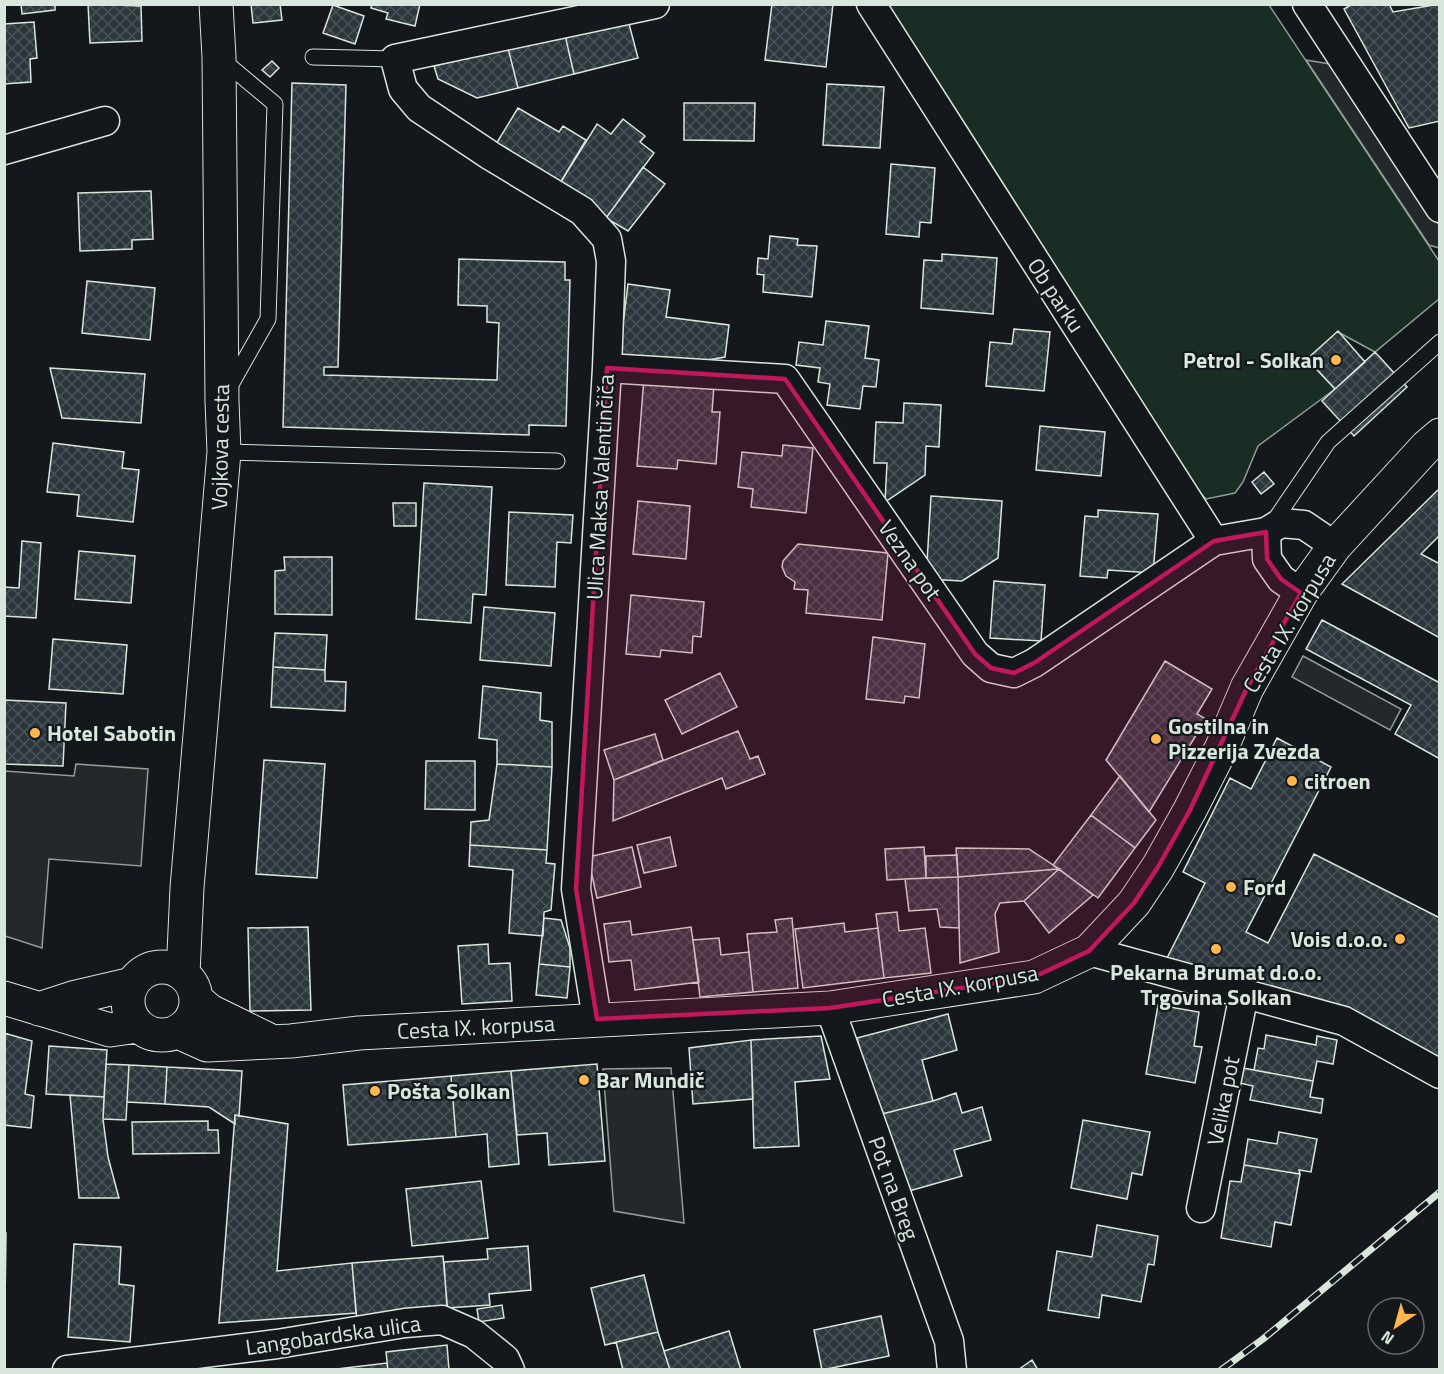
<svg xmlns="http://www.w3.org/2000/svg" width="1444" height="1374" font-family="'Titillium Web',sans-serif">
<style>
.park{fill:#1a2d24;stroke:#939e99;stroke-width:1.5}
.parking{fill:#24282b;stroke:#939e99;stroke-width:1.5}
.building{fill:url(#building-cross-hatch);stroke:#d8e6dc;stroke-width:1.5}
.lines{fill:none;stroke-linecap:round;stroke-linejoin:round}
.lane-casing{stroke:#d8e6dc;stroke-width:17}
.street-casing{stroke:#d8e6dc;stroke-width:31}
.secondary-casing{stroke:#d8e6dc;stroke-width:35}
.lane{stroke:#14181c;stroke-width:15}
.street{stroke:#14181c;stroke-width:28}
.secondary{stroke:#14181c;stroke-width:33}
.rail-casing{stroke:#d8e6dc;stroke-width:7}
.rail{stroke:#14181c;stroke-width:4.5;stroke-dasharray:14;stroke-linecap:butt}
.marked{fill:#c2185b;fill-opacity:0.2;stroke:#c2185b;stroke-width:4.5;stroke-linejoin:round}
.poi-dot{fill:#ffb74d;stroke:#14181c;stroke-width:2}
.labels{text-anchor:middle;stroke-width:4.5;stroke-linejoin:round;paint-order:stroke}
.street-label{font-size:22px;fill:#d8e6dc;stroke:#14181c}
.poi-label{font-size:22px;font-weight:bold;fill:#d8e6dc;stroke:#14181c;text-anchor:start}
</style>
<defs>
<pattern id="building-cross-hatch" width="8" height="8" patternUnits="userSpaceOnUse" patternTransform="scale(1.5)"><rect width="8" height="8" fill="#2c363c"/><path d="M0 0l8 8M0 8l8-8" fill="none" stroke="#4a5358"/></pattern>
</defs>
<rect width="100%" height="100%" fill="#14181c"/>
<path class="park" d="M887,5H1269L1439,261V299L1375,352L1338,332L1307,359L1335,389L1258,446L1243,482L1235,493L1206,499L1186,478Z"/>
<path class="parking" d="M1306,60L1336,65L1439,225V248L1429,245Z
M1303,656L1401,709L1390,730L1292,677Z
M76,764L148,769L141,866L49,859L42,948L5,936V771L74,776Z
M671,1068L684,1223L614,1211L603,1069Z"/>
<path class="building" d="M21,4H55V10L22,14Z
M88,4L141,6L142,41L90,43Z
M251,4H280L282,20L253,23Z
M372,4H420L415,26L386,19L388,13L371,8Z
M772,4H833L826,67L765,60Z
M1352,4H1389L1393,12L1440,4V121L1409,128L1344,9Z
M333,5L364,16L355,44L323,33Z
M628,20L638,58L574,74L565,35Z
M34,22L37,58L30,59L31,82L4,84V24Z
M565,35L574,74L518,88L508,48Z
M508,48L518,88L477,98L438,79L434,66Z
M272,61L279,68L270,77L262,70Z
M292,83L346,85L338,367H324V375L497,380L499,323L487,322V306L458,305L459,259L565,262V280H570L566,426L529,425V435L283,427Z
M827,84L884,87L880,148L823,145Z
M684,103H755L754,141L684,140Z
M518,108L559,132L563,126L586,140L557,188L493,149Z
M623,119L645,136L640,142L654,153L606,218L557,188L597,124L611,134Z
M891,164L935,168L931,223L920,222L919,237L886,234Z
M643,167L665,184L628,231L606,218Z
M151,191L153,239L132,240V249L80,251L78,193Z
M770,236L798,239L797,245L817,246L812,297L763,292L764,275L757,274L758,258L768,259Z
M942,254L997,258L993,314L921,308L924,260L942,261Z
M87,281L155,288L150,340L82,333Z
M628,284L670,290L666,317L729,325L725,357L679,365L619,357Z
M826,321L869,326L865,358L879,360L876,387L863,386L860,409L827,405L830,384L818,382L820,368L796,365L799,342L823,345Z
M1014,329L1050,332L1044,391L986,386L990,342L1012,344Z
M1338,331L1365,362L1335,389L1307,359Z
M1375,352L1407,387L1354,436L1322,401Z
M50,368L145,374L141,423L62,418Z
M644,378L714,385L712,412H720L716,464L678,460L677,469L637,466Z
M904,403L941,405L939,447L926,446L925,475L885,502L887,463H874L876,422L903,423Z
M1040,426L1105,432L1101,476L1036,470Z
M53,443L124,452L122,468L139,470L133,522L77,516L79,495L47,492Z
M783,445L813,448L806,513L751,507L753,489L738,487L742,452L782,456Z
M1264,472L1274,484L1261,494L1252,482Z
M424,483L492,487L486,595L473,594L471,623L416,619Z
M1440,488V535L1421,554L1440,564V638L1342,584Z
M931,496L1002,501L998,558L962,581L926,579Z
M638,501L690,506L686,559L633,554Z
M393,503H416V526H394Z
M1098,510L1158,514L1153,573L1108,570L1107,578L1080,576L1085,516L1098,517Z
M509,512L573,515L571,543L557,542L555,587L506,585Z
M22,541L41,543L36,618L4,616V587L19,588Z
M798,544L888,553L882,620L806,613L808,590L794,589L795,582L786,576L782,567L783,561Z
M79,551L135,556L131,603L75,599Z
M284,557H332V615L275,614V571L285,570Z
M994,581L1045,585L1041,641L990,638Z
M631,595L704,602L701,637L693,636L692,653L661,650L660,657L626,654Z
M484,607L555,613L551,666L480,660Z
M1322,620L1440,683V759L1395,734L1411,705L1306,649Z
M275,633L327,635L325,670L273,667Z
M873,637L925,644L919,698L905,696L904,703L866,699Z
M53,639L127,645L123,694L49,689Z
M1165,661L1212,689L1197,714L1206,719L1149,812L1106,760Z
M273,667L325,670V681L346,682L345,711L271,707Z
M720,673L737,707L682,734L665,700Z
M483,686L541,693L540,720L552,722V767L497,764V740L479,738Z
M4,700L66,703L63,766L4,764Z
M738,731L750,759L758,756L765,774L726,789L722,778L613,821L614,780Z
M655,734L663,760L614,780L604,750Z
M1277,738L1331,767L1246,932L1268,943L1314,854L1440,918V1059L1167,958L1205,883L1183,872L1230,778L1251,789Z
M264,760L325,764L317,878L256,874Z
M426,761H475V810L425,809Z
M497,764L552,767L547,850L470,845L471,822L489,820Z
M1120,776L1156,820L1135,848L1091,815Z
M1091,815L1135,848L1098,898L1053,865Z
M670,837L676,866L644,873L637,845Z
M470,845L547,850L546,863L555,864L551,910L544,912L543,936L509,933L513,870L469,866Z
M632,847L641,887L597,898L588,857Z
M924,847L926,878L887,880L885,849Z
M956,848L1029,849L1059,869L958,877Z
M957,855L958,877L926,878V856Z
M1059,869L1093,895L1049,933L1024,901Z
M1059,869L1024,901L1000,903L995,914L999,952L960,963L958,877Z
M958,877L959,928L940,927L937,909L909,911L905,879Z
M897,912L899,931L925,928L931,973L884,978L876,914Z
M544,918L561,920L570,948V967L539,964Z
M792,918L798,988L753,992L747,934L777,932L775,920Z
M630,921L632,935L691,927L699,982L635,990L631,960L609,962L604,924Z
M844,923L845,932L878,928L884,978L803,988L795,929Z
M308,927L311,1010L250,1011L248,928Z
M719,938L721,955L749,952L753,992L700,997L693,940Z
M488,944L489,964L510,963L512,1001L462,1004L458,946Z
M539,964L570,967L567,998L536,995Z
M1158,1005L1199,1012L1194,1046L1202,1047L1195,1083L1146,1074Z
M948,1014L957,1050L922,1060L933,1101L878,1115L857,1038Z
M4,1033L32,1041L25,1094L34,1096L31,1128L4,1125Z
M1266,1035L1316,1045L1317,1036L1337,1040L1333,1064L1317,1061L1313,1081L1254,1070L1258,1048L1264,1049Z
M821,1036L830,1079L795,1082L799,1146L754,1148L751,1040Z
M751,1040L753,1099L693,1104L689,1048Z
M49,1046L107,1050L104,1097L46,1094Z
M106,1064L129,1065L126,1120L103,1119Z
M597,1064L605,1161L549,1165L547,1133L517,1135L511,1071Z
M129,1065L167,1067L165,1104L127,1102Z
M167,1067L242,1071L239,1116L235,1115V1124L209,1107L165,1104Z
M1243,1068L1313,1081L1310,1097L1323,1099L1321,1113L1250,1100L1253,1086L1240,1083Z
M511,1071L519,1164L489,1167L487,1134L456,1137L451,1076Z
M451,1076L456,1137L348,1145L343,1085Z
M956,1093L962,1113L982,1107L991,1140L954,1150L962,1176L902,1193L878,1115L933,1101Z
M70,1095L104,1097L103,1119L108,1157L119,1198H79Z
M235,1115L288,1124L277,1271L352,1263L356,1313L219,1323Z
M1083,1120L1150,1132L1142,1175L1132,1173L1127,1199L1071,1188Z
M208,1121V1130H218L219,1153L133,1154L132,1122Z
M1279,1132L1317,1139L1311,1172L1299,1170L1300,1174L1244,1165L1248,1139L1277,1144Z
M1244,1165L1300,1174L1291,1225L1275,1222L1271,1247L1221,1238L1230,1181L1241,1182Z
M481,1181L488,1238L412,1246L406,1189Z
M1097,1225L1158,1236L1154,1265L1148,1264L1141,1302L1102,1295L1099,1318L1048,1310L1057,1251L1092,1257Z
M4,1233H6L5,1305H4Z
M74,1244L121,1247L119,1284L134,1286L130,1342L68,1337Z
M528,1246L531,1290L489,1294L490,1305L447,1308L444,1262L488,1259L487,1249Z
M443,1256L448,1314L357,1321L352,1263Z
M644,1275L658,1332L605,1345L591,1288Z
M502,1305L504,1318L479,1322L477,1309Z
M881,1316L889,1356L822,1370L814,1330Z
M729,1331L741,1370H670L664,1351Z
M658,1332L670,1370H623L616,1342Z
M447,1345L449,1370H388L386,1352Z
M1032,1360L1038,1370H1018Z
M387,1363L388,1370H328Z"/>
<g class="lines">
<defs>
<path id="lane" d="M313,57L395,59
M220,58L275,104L268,319L229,388
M224,452L557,461
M1272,524L1328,442L1440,342"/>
<path id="street" d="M871,4L1214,541
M1307,4L1440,208
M4,150L105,121
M607,368L785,379L975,654L991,668L1014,673L1034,663L1214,541L1266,532
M1301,593L1281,579L1267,559L1266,532L1281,523L1304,525L1335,546
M1089,951L1344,1021L1440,1074
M830,1008L949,1341L952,1370
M597,1019L576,889L607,368L611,261L607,239L582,211L491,156L419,108L403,89L395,59L655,4
M1201,1208L1244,994
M67,1370L277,1344L405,1323L442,1320L474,1334L505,1359L510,1370"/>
<path id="secondary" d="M128 1001a34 34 0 1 1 68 0a34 34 0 1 1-68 0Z
M183,974L187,888L224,452L222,401L219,57L216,4
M4,998L110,1030L138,1026
M197,1000L210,1011L269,1040
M39,1009L76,997L132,984
M178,1032L207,1045L291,1041L359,1033L830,1008L1034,977L1089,951L1134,903L1158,867L1190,810L1222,747L1247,688L1301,593L1335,546L1427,446L1440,435"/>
</defs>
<use href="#lane" class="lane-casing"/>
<use href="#street" class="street-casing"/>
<use href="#secondary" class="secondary-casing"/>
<use href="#lane" class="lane"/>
<use href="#street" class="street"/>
<use href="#secondary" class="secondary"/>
<defs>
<path id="rail" d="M1221,1370L1263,1339L1440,1192"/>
</defs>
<use href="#rail" class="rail-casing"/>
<use href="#rail" class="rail"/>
</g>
<path class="marked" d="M607,368L785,379L975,654L991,668L1014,673L1034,663L1214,541L1266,532L1267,559L1281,579L1301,593L1247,688L1190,810L1158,867L1134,903L1089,951L1034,977L830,1008L597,1019L576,889Z"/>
<g class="poi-dot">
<circle cx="1336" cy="360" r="6"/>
<circle cx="35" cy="733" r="6"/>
<circle cx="1156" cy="739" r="6"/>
<circle cx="1292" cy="781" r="6"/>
<circle cx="1231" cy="887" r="6"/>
<circle cx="1400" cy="939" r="6"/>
<circle cx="1216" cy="949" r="6"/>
<circle cx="584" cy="1080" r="6"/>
<circle cx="375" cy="1091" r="6"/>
</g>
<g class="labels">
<g class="street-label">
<text transform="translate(1056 295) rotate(57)" y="8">Ob parku</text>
<text transform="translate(220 447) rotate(-89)" y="8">Vojkova cesta</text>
<text transform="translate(600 487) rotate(-87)" y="8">Ulica Maksa Valentinčiča</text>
<text transform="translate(910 560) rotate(55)" y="8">Vezna pot</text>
<text transform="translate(1289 623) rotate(-59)" y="8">Cesta IX. korpusa</text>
<text transform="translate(960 986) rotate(-10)" y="8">Cesta IX. korpusa</text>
<text transform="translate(476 1027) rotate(-3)" y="8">Cesta IX. korpusa</text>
<text transform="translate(1223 1101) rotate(-79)" y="8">Velika pot</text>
<text transform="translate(894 1188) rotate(70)" y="8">Pot na Breg</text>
<text transform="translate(333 1335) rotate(-8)" y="8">Langobardska ulica</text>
</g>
<g class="poi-label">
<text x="1324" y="368" text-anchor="end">Petrol - Solkan</text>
<text x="1168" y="734">Gostilna in<tspan x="1168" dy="25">Pizzerija Zvezda</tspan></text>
<text x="47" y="741">Hotel Sabotin</text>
<text x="1304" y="789">citroen</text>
<text x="1243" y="895">Ford</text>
<text x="1388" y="947" text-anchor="end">Vois d.o.o.</text>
<text x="1216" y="980" text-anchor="middle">Pekarna Brumat d.o.o.<tspan x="1216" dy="25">Trgovina Solkan</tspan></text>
<text x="596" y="1088">Bar Mundič</text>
<text x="387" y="1099">Pošta Solkan</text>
</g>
</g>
<rect width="1444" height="1374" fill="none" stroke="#d8e6dc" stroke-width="12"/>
<g transform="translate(1396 1326) rotate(216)"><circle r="28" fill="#14181c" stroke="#626a69" stroke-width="1.5"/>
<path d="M0-4.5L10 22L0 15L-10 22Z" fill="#ffb74d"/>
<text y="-9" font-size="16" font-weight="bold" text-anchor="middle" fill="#d8e6dc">N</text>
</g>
</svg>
